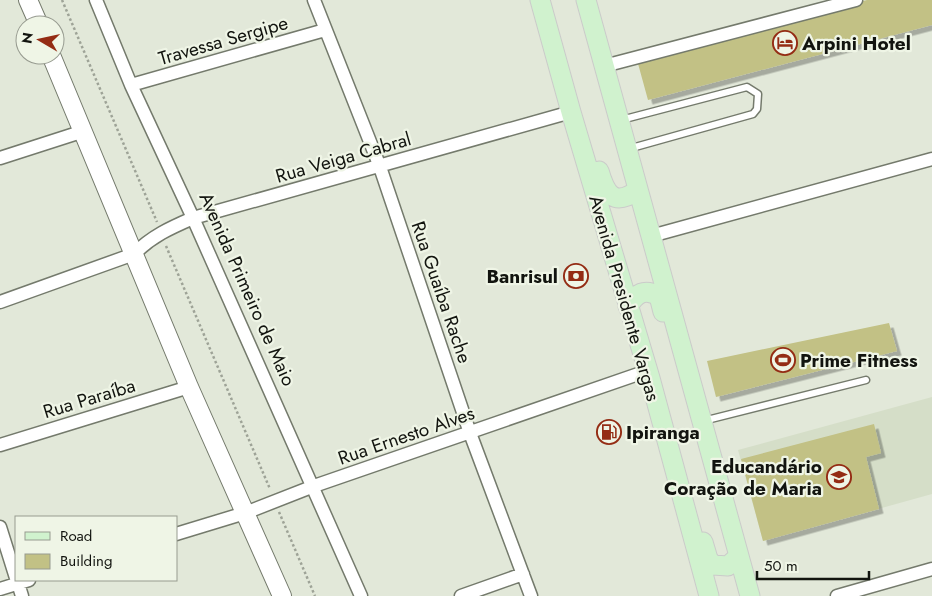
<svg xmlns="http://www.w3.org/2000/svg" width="932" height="596" font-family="Jost,sans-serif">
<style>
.built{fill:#d5dec8}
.building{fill:#c2c185;filter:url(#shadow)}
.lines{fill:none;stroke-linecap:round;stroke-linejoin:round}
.service-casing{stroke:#747a6c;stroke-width:9}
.minor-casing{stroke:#747a6c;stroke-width:15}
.secondary-casing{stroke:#747a6c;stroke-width:20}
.primary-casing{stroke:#cbcbca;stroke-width:21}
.path{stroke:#9ea397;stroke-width:2.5;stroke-dasharray:2.5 2.5;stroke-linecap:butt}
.service{stroke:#fff;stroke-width:6}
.minor{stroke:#fff;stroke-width:12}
.secondary{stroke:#fff;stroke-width:18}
.primary{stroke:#d0f2ce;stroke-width:19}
.labels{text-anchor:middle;stroke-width:4.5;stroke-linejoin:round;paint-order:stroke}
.street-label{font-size:19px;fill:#12140f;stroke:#eff5e6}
.poi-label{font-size:19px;font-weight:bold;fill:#12140f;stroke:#eff5e6;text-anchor:start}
</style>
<defs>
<filter id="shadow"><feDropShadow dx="4.5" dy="4.5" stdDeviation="0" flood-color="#0004"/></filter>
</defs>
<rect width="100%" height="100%" fill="#e2e8d9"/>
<path class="built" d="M932,397V494L763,541L738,450Z"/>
<path class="building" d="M867,0H932V25L648,100L637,60Z
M889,323L897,351L716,397L707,361Z
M874,424L881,453L866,457L879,509L763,541L741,459Z"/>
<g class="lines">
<defs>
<path id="service" d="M621,120L747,87L758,94L757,109L753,114L628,149
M703,421L866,380"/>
<path id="minor" d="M96,0L131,85L193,218L361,596
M314,0L380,167L470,433L531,596
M604,66L856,0
M131,85L325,30
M0,158L84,131
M651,236L932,159
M0,302L134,254C152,236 170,228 193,218L571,112
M0,445L189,387
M0,527L16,578
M176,534L245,513L314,486L647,371
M17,580L22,596
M0,589L29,580
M461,596L523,574
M837,596L932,569"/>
<path id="secondary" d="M28,0L39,25
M51,55L189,387L282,596"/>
<path id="primary" d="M540,0L571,112L650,378L709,596
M586,0L750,596
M599,171C606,195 614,207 638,190
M628,306C637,293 644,288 659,296L663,312
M703,542L708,559L713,565L728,566L739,556"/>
</defs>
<use href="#service" class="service-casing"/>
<use href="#minor" class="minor-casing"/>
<use href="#secondary" class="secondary-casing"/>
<use href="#primary" class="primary-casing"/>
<path class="path" d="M62,0L157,222
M166,246L270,489
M279,512L315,596"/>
<use href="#service" class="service"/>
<use href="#minor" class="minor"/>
<use href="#secondary" class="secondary"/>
<use href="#primary" class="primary"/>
</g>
<defs>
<symbol id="hotel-ring" viewBox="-11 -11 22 22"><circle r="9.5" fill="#eff5e6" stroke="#942c14" stroke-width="1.5"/><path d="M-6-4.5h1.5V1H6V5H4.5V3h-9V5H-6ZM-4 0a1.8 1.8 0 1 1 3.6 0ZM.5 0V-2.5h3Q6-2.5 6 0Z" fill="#942c14"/></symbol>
<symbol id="bank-ring" viewBox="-11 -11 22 22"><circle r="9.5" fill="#eff5e6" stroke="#942c14" stroke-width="1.5"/><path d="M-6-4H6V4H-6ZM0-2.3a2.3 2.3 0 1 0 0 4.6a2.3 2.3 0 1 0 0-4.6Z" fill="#942c14"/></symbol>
<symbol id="stadium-ring" viewBox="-11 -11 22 22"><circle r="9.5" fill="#eff5e6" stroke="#942c14" stroke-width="1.5"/><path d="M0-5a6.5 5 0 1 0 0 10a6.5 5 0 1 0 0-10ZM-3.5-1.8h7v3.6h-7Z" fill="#942c14"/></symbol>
<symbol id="fuel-ring" viewBox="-11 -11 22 22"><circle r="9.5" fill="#eff5e6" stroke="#942c14" stroke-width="1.5"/><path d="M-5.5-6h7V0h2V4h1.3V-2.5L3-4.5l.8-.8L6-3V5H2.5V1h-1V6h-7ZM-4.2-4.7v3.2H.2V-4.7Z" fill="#942c14"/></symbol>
<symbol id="university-ring" viewBox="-11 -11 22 22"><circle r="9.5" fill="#eff5e6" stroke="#942c14" stroke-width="1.5"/><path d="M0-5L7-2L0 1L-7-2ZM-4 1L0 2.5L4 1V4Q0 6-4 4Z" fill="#942c14"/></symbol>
</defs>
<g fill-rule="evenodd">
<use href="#hotel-ring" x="771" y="29" width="28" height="28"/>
<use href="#bank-ring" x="562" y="262" width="28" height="28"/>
<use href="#stadium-ring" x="769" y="346" width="28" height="28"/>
<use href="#fuel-ring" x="595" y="418" width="28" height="28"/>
<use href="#university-ring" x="825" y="463" width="28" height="28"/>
</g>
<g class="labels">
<g class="street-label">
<text transform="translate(223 40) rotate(-16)" y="7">Travessa Sergipe</text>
<text transform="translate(343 157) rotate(-16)" y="7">Rua Veiga Cabral</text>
<text transform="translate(248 289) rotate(66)" y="7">Avenida Primeiro de Maio</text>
<text transform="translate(442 292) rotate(71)" y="7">Rua Guaíba Rache</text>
<text transform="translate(625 298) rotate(74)" y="7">Avenida Presidente Vargas</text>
<text transform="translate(89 398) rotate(-17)" y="7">Rua Paraíba</text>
<text transform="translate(406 435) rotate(-19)" y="7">Rua Ernesto Alves</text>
</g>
<g class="poi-label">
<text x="802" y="50">Arpini Hotel</text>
<text x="558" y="283" text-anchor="end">Banrisul</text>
<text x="800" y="367">Prime Fitness</text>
<text x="626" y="439">Ipiranga</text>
<text x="822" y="473" text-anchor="end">Educandário<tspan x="822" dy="22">Coração de Maria</tspan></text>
</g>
</g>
<rect x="15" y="516" width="162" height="65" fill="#eff5e6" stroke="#979b90"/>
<rect x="25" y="532" width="25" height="8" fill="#d0f2ce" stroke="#979b90"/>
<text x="60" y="541" font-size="15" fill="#12140f">Road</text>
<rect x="25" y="554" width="25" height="15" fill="#c2c185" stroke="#979b90"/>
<text x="60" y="566" font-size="15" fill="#12140f">Building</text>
<g transform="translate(40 40) rotate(279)"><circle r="24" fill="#eff5e6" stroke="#979b90"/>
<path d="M0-4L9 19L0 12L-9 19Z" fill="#942c14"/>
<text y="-8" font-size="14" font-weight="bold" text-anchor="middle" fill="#12140f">N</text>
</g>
<path d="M757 571v8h112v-8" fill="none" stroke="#12140f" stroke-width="2.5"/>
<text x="764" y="571" font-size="15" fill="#12140f" stroke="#eff5e6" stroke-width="4" paint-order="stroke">50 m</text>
</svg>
